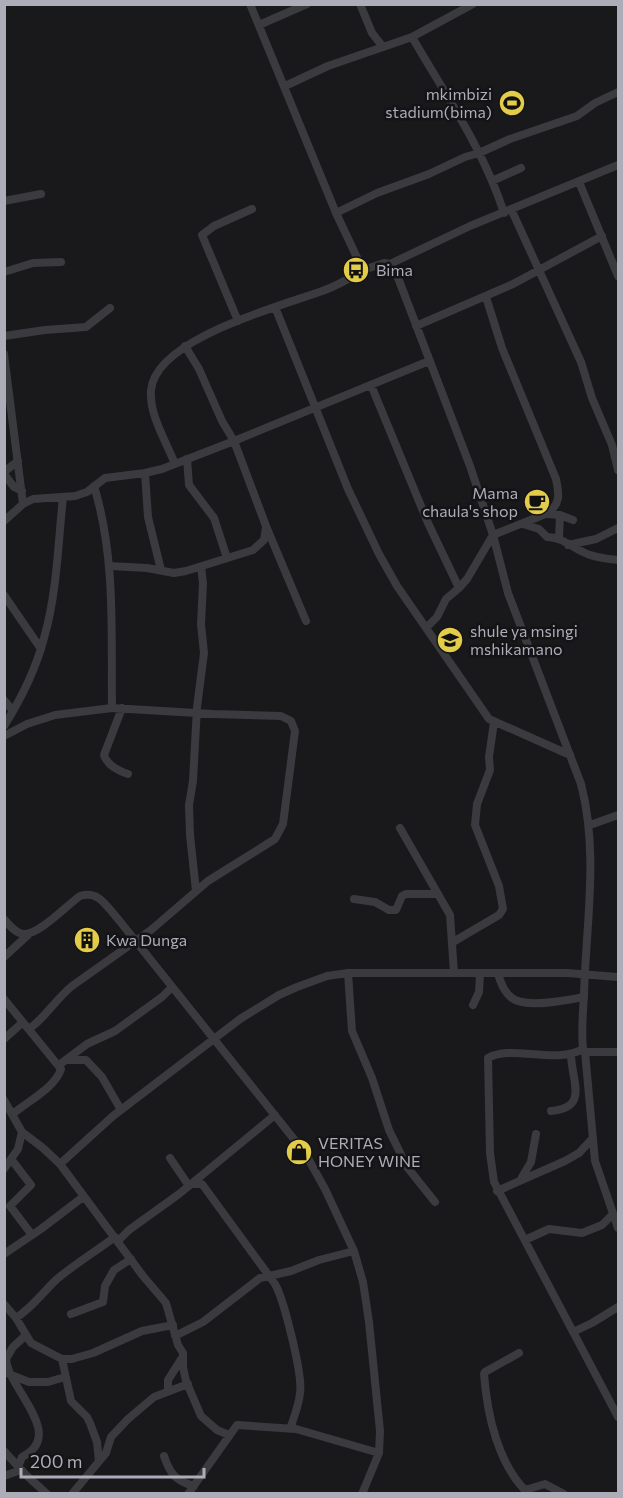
<svg xmlns="http://www.w3.org/2000/svg" width="623" height="1498" font-family="Commissioner,sans-serif">
<style>
.lines{fill:none;stroke-linecap:round;stroke-linejoin:round}
.street{stroke:#3a3a3f;stroke-width:8}
.labels{text-anchor:middle;stroke-width:5;stroke-linejoin:round;paint-order:stroke}
.poi-label{font-size:16px;fill:#acadb9;stroke:#141315;text-anchor:start}
</style>
<rect width="100%" height="100%" fill="#19181a"/>
<g class="lines">
<path class="street" d="M250,4L336,213L361,266L366,269L384,263L390,264L395,270L470,466L493,535L508,593L581,784C599,853 586,924 584,994C583,1013 581,1031 583,1049L585,1052H618
M360,4L372,33L383,47
M259,25L307,4
M412,37C445,94 484,150 504,213
M285,86L328,66L412,37L473,4
M492,181L521,168
M579,182L618,276
M4,201L41,194
M511,209L581,362L592,398L612,445L618,470
M336,213L377,193L429,174L465,157L479,153L510,139L577,116L595,103L618,92
M390,264L470,226L618,165
M4,272L33,263L61,262
M275,307L348,489L379,554L397,586L489,719L570,755
M238,321L202,235L214,226L252,209
M416,326L513,284L602,236
M4,336L45,330L86,327L110,308
M185,346L199,369L222,421L234,441L266,526L306,621
M4,354L23,504
M371,385L428,523L459,588
M187,459L189,485L214,518L227,558
M175,464C166,441 149,415 151,390C156,338 282,306 325,290C339,285 352,277 366,269
M4,472L18,461
M145,473L148,517L161,570
M4,474L14,487L22,491
M94,486C116,558 111,633 112,708
M547,514L560,515L573,520
M4,521L23,504L33,499L75,496L87,492L105,478L145,473L162,469L234,441L429,361
M523,524L539,529L547,537C564,537 574,550 590,555C599,558 609,559 618,560
M559,538L560,515
M568,545L596,539L618,528
M110,566L147,568L174,573L186,571L253,550L264,540L266,527
M4,595L41,649
M426,628L437,617L446,599L459,588L467,579L493,535L548,513C561,503 559,494 556,479L502,348L486,297
M4,700L13,711
M122,708L104,755C107,765 119,771 128,774
M4,726C21,699 36,669 44,638C57,593 58,544 63,497
M4,736L27,724L55,715L112,708L213,714L281,716L291,721L295,731L283,824L275,839L208,881L151,930L72,986C56,999 46,1017 29,1029
M590,825L618,815
M400,828L450,915L454,973
M196,891L190,835L189,805L193,781L197,707L204,653L201,624L203,583L201,567
M354,899L375,902L389,910H396L402,896L406,894H438
M4,919C9,925 15,933 23,934C38,936 67,905 80,896C99,890 106,906 118,919L305,1153L325,1189L354,1251L363,1282L369,1322L380,1431L379,1453L362,1494
M453,942L499,915L503,909L499,886L475,825L477,804L490,770L489,757L494,722
M4,957L29,934
M348,973L352,1031L372,1078L389,1130L407,1167L435,1202
M498,974C501,983 504,992 512,998C526,1009 568,1000 584,997
M4,999L61,1069C55,1088 28,1101 13,1114
M473,1005L479,992L480,974
M4,1039L22,1023
M583,1049C555,1065 511,1044 488,1058L490,1153L494,1182L618,1417
M585,1052L595,1161L618,1228
M67,1060H86L102,1077L121,1110
M59,1065L87,1044L115,1031L162,997L172,987
M4,1100L22,1132L43,1148L60,1164L143,1276L166,1303L178,1345L183,1353V1367L186,1381L201,1416L217,1430L229,1435
M551,1111C590,1108 571,1080 571,1054
M170,1158L189,1186
M11,1159L31,1185L10,1206L32,1235
M60,1164L113,1116L240,1019L279,995L297,987L327,976L348,973H567L618,977
M4,1169L18,1149L22,1132
M522,1177L531,1162L536,1134
M191,1184H202L275,1284C284,1300 303,1375 300,1393C299,1405 294,1417 290,1429
M497,1191L565,1161L579,1153L592,1139
M525,1240L549,1229L582,1233L602,1225L613,1214
M118,1241L129,1230L179,1194L275,1115
M4,1254L41,1229L83,1197
M4,1304L16,1318L31,1343L62,1359H72L93,1353L142,1331L173,1325
M71,1314L103,1302L105,1286L114,1270L131,1259
M16,1318C33,1307 43,1292 57,1279C75,1264 96,1251 115,1237
M573,1332L592,1323L618,1307
M175,1336L203,1322L260,1278L291,1271L319,1260L354,1251
M519,1353L485,1372L484,1374C487,1414 498,1466 529,1494
M62,1359L71,1401L87,1417L90,1423L97,1442L99,1461
M9,1374L29,1382H48L65,1377
M168,1391V1380L182,1358
M4,1451L25,1474L47,1494
M164,1456C170,1474 176,1481 194,1486
M18,1467L22,1457C67,1435 8,1389 6,1359L13,1347L26,1335
M4,1476L21,1470
M525,1490L545,1484L564,1494
M72,1494L106,1453L111,1437L128,1419L154,1397L188,1384
M188,1494L237,1425L296,1429L379,1453"/>
</g>
<defs>
<symbol id="stadium-disc" viewBox="-11 -11 22 22"><circle r="9.5" fill="#e2cc49" stroke="#141315"/><path d="M0-5a6.5 5 0 1 0 0 10a6.5 5 0 1 0 0-10ZM-3.5-1.8h7v3.6h-7Z" fill="#111"/></symbol>
<symbol id="bus-disc" viewBox="-11 -11 22 22"><circle r="9.5" fill="#e2cc49" stroke="#141315"/><path d="M-5-6H5V4H4V6H2V4H-2V6H-4V4H-5ZM-3.5-4V0h7V-4ZM-3.5 1.2v1.5H-2V1.2ZM2 1.2v1.5H3.5V1.2Z" fill="#111"/></symbol>
<symbol id="cafe-disc" viewBox="-11 -11 22 22"><circle r="9.5" fill="#e2cc49" stroke="#141315"/><path d="M-5.5-4.5H6V0H3Q3 3.5 0 3.5H-2.5Q-5.5 3.5-5.5 0ZM3-3.2v2h1.7v-2ZM-6 4.5H4V6H-6Z" fill="#111"/></symbol>
<symbol id="school-disc" viewBox="-11 -11 22 22"><circle r="9.5" fill="#e2cc49" stroke="#141315"/><path d="M0-5L7-2L0 1L-7-2ZM-4 1L0 2.5L4 1V4Q0 6-4 4Z" fill="#111"/></symbol>
<symbol id="building-disc" viewBox="-11 -11 22 22"><circle r="9.5" fill="#e2cc49" stroke="#141315"/><path d="M-4-6H4V6H1V3H-1V6H-4ZM-2.5-4.3h1.7v1.8h-1.7ZM.8-4.3h1.7v1.8H.8ZM-2.5-1h1.7V.8h-1.7ZM.8-1h1.7V.8H.8Z" fill="#111"/></symbol>
<symbol id="shop-disc" viewBox="-11 -11 22 22"><circle r="9.5" fill="#e2cc49" stroke="#141315"/><path d="M-5-2.5h2.3a2.7 3.5 0 0 1 5.4 0H5L5.5 6h-11ZM-1.5-2.5h3a1.5 2.3 0 0 0-3 0Z" fill="#111"/></symbol>
</defs>
<g fill-rule="evenodd">
<use href="#stadium-disc" x="497" y="88" width="30" height="30"/>
<use href="#bus-disc" x="341" y="255" width="30" height="30"/>
<use href="#cafe-disc" x="522" y="487" width="30" height="30"/>
<use href="#school-disc" x="435" y="625" width="30" height="30"/>
<use href="#building-disc" x="72" y="925" width="30" height="30"/>
<use href="#shop-disc" x="284" y="1137" width="30" height="30"/>
</g>
<g class="labels">
<g class="poi-label">
<text x="492" y="100" text-anchor="end">mkimbizi<tspan x="492" dy="18">stadium(bima)</tspan></text>
<text x="376" y="276">Bima</text>
<text x="518" y="499" text-anchor="end">Mama<tspan x="518" dy="18">chaula's shop</tspan></text>
<text x="470" y="637">shule ya msingi<tspan x="470" dy="18">mshikamano</tspan></text>
<text x="106" y="946">Kwa Dunga</text>
<text x="318" y="1149">VERITAS<tspan x="318" dy="18">HONEY WINE</tspan></text>
</g>
</g>
<rect width="623" height="1498" fill="none" stroke="#acadb9" stroke-width="12"/>
<path d="M21 1468v9h183v-9" fill="none" stroke="#acadb9" stroke-width="3"/>
<text x="30" y="1468" font-size="18" fill="#acadb9" stroke="#141315" stroke-width="4.5" paint-order="stroke">200 m</text>
</svg>
